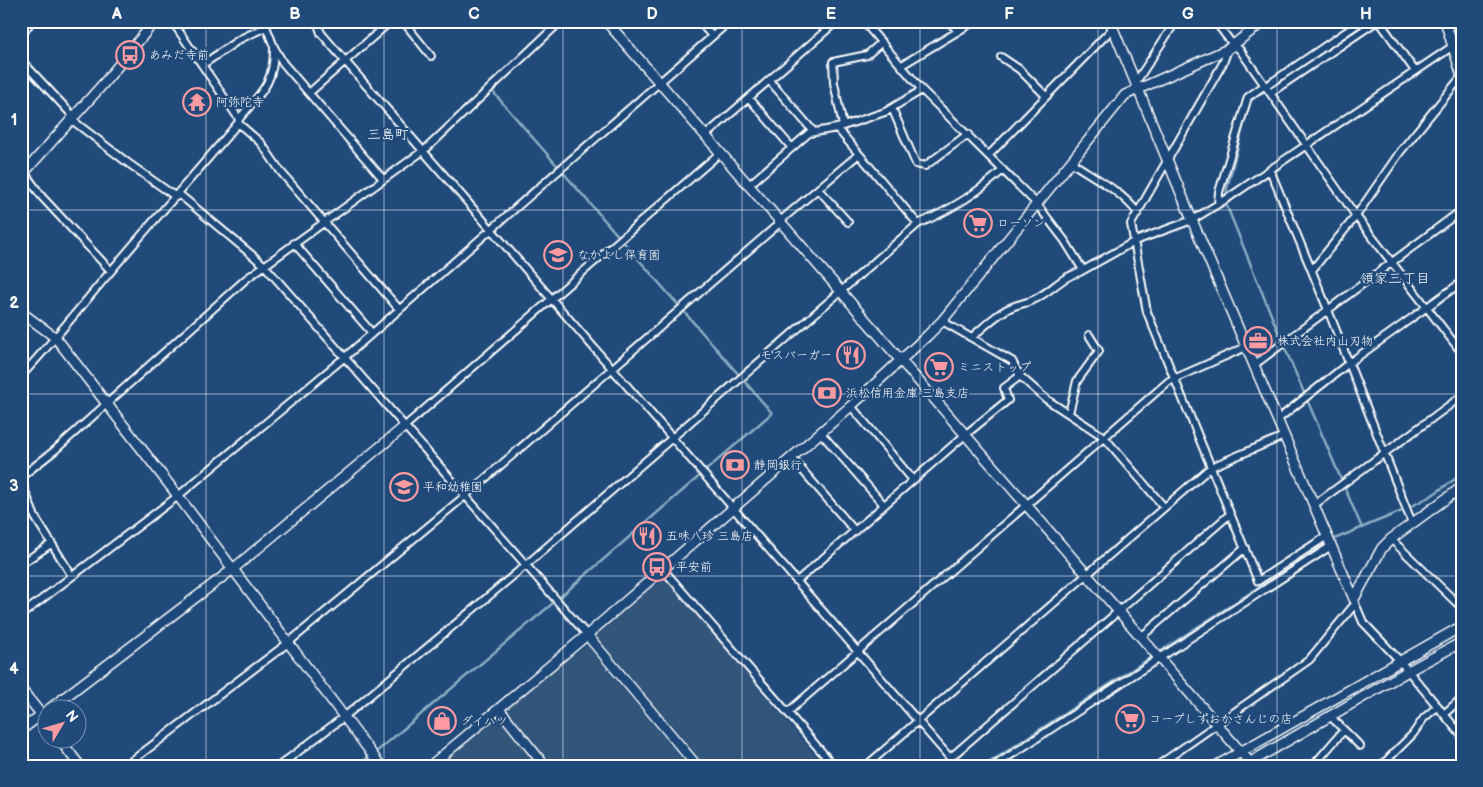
<svg xmlns="http://www.w3.org/2000/svg" width="1483" height="787" font-family="'Balsamiq Sans','Klee One',sans-serif">
<style>
.built{fill:#33547c}
.lines{fill:none;stroke-linecap:round;stroke-linejoin:round}
.stream{stroke:#8caec3;stroke-width:2.5}
.street-casing{stroke:#fff;stroke-width:10}
.secondary-casing{stroke:#fff;stroke-width:12}
.street{stroke:#1f4a7a;stroke-width:6}
.secondary{stroke:#1f4a7a;stroke-width:9}
.grid{fill:none;stroke:#fff;stroke-width:1;stroke-opacity:0.55}
.labels{text-anchor:middle;stroke-width:4.5;stroke-linejoin:round;paint-order:stroke}
.poi-label{font-size:12px;fill:#fff;stroke:#1f4a7a;text-anchor:start}
.neighbourhood-label{font-size:14px;fill:#fff;stroke:#1f4a7a}
.neatline{fill:none;stroke:#fff;stroke-width:2}
.grid-label{font-size:16px;text-anchor:middle;font-weight:bold;fill:#fff}
</style>
<rect width="100%" height="100%" fill="#1f4a7a"/>
<filter id="ink" filterUnits="userSpaceOnUse"><feTurbulence type="fractalNoise" baseFrequency=".02" numOctaves="2"/><feDisplacementMap in="SourceGraphic" scale="10" xChannelSelector="R" yChannelSelector="G"/><feConvolveMatrix kernelMatrix="1 2 1 2 8 2 1 2 1" color-interpolation-filters="sRGB"/></filter>
<g filter="url(#ink)">
<path class="built" d="M665,576L824,766H702L593,635Z
M587,645L688,766H430L489,717Z"/>
<g class="lines">
<path class="stream" d="M1362,528L1281,339L1226,204L1227,188L1250,101L1369,21
M1332,540L1402,511L1431,496L1462,474
M375,753L559,598L772,413L494,93
M357,766L370,756
M984,766L1327,543"/>
<defs>
<path id="street" d="M172,21L239,119L238,123L261,143L281,172L399,309
M264,21L274,47L283,63L383,179
M317,21L321,33L345,61L957,766
M403,21L431,56
M699,21L712,36
M863,21L922,90L1036,203L1065,241L1083,270
M948,21L958,31
M1215,21L1233,45L1240,50L1356,216L1462,353
M1379,21L1415,71
M21,35L32,21
M1228,49L1223,63L1131,224L1147,312L1258,581L1327,536
M1001,57L1019,69L1046,96
M21,60L74,117
M202,65L240,39L266,27
M902,65L975,21
M769,80L814,132
M1136,82L1176,21
M1265,87L1362,21
M309,93L391,21
M1270,93L1377,21
M749,98L792,148
M892,108L916,164L925,166L968,134
M239,119C260,93 274,85 274,49
M72,120L128,163L176,197
M843,126L834,83L833,62L867,55L882,42
M837,128L918,224
M705,136L837,21
M989,155L1113,28L1116,21
M1071,162C1096,179 1119,189 1138,213
M1270,170L1328,310L1412,523
M24,172L42,197L111,271
M749,185L809,133L837,128L885,112L922,90
M818,189L848,222
M179,194L264,265L587,635
M1218,204L1219,192L1248,97L1265,85
M780,221L859,154
M294,243L372,333
M1312,270L1356,216L1400,152L1462,76
M942,321L1012,361L1020,376L1046,399L1104,437L1164,507
M972,337C984,327 997,313 1012,307C1021,303 1029,303 1037,298C1052,290 1063,276 1080,272L1135,241L1192,220L1228,198L1462,40
M1254,365L1462,210
M21,376C53,342 81,306 111,271C153,221 196,173 238,123
M851,406L913,480
M1069,413L1077,381L1099,351L1089,335
M1277,420L1349,363L1462,282
M404,427L720,153
M820,432L884,505
M791,457L855,531
M21,477L54,451L246,279L427,148L561,21
M21,481L35,517L72,576
M1314,505L1462,396
M1391,539L1462,608
M21,564L51,544
M662,568L834,766
M797,581L965,435L1008,400L1004,388L1020,376
M1354,601L1363,622L1400,661L1462,736
M21,615L178,496L345,357L730,21
M1141,637L1245,548
M788,712L1169,381L1246,347
M1444,714L1462,698
M1330,716L1360,746
M950,758L1230,514
M125,766L288,643L465,496L781,222
M279,766L344,717L526,565L918,224C952,209 976,194 1003,170
M866,766L1211,467L1284,436
M994,766L1331,546
M1157,766L1309,660L1355,604
M1313,766L1344,730
M1381,766L1413,734L1424,718L1438,706"/>
<path id="secondary" d="M606,21L1253,766
M1110,21L1192,220L1354,599
M1445,21L1462,76
M21,176L104,83L155,21
M21,312L56,338L178,496L381,766
M1354,599L1382,548L1391,539L1462,487
M587,635L697,766
M21,689L48,723
M499,709L545,766
M48,710L233,569L404,427
M21,730L45,712
M60,740L80,766
M430,766L587,635L851,406L927,336L942,321L1125,95L1228,49L1264,21
M1216,766L1462,626
M1244,766L1408,671L1462,642"/>
</defs>
<use href="#street" class="street-casing"/>
<use href="#secondary" class="secondary-casing"/>
<use href="#street" class="street"/>
<use href="#secondary" class="secondary"/>
</g>
</g>
<path class="grid" d="M206,21V766M384,21V766M563,21V766M742,21V766M920,21V766M1098,21V766M1277,21V766M21,210H1462M21,394H1462M21,576H1462"/>
<defs>
<symbol id="bus-ring" viewBox="-11 -11 22 22"><circle r="9.5" fill="#1f4a7a" stroke="#ff9aa2" stroke-width="1.5"/><path d="M-5-6H5V4H4V6H2V4H-2V6H-4V4H-5ZM-3.5-4V0h7V-4ZM-3.5 1.2v1.5H-2V1.2ZM2 1.2v1.5H3.5V1.2Z" fill="#ff9aa2"/></symbol>
<symbol id="temple-ring" viewBox="-11 -11 22 22"><circle r="9.5" fill="#1f4a7a" stroke="#ff9aa2" stroke-width="1.5"/><path d="M0-6L5-2H3V0L6.5 2.5H4V6H1.5V3h-3V6H-4V2.5H-6.5L-3 0V-2H-5Z" fill="#ff9aa2"/></symbol>
<symbol id="supermarket-ring" viewBox="-11 -11 22 22"><circle r="9.5" fill="#1f4a7a" stroke="#ff9aa2" stroke-width="1.5"/><path d="M-6-5.5h2.5l.6 2H6L4.5 2H-2.5L-4.4-4H-6ZM-1.5 3.2a1.3 1.3 0 1 0 .1 0ZM3 3.2a1.3 1.3 0 1 0 .1 0Z" fill="#ff9aa2"/></symbol>
<symbol id="school-ring" viewBox="-11 -11 22 22"><circle r="9.5" fill="#1f4a7a" stroke="#ff9aa2" stroke-width="1.5"/><path d="M0-5L7-2L0 1L-7-2ZM-4 1L0 2.5L4 1V4Q0 6-4 4Z" fill="#ff9aa2"/></symbol>
<symbol id="office-ring" viewBox="-11 -11 22 22"><circle r="9.5" fill="#1f4a7a" stroke="#ff9aa2" stroke-width="1.5"/><path d="M-6-3h4V-5.5h4V-3h4V5H-6ZM-1-4.5V-3h2v-1.5ZM-6 0V1H6V0Z" fill="#ff9aa2"/></symbol>
<symbol id="restaurant-ring" viewBox="-11 -11 22 22"><circle r="9.5" fill="#1f4a7a" stroke="#ff9aa2" stroke-width="1.5"/><path d="M-5-6h1v4h1v-4h1v4h1v-4h1v5L-1.5 .5V6h-2V.5L-5-1ZM5-6V6H3V1.5H1.5Q1.5-4 5-6Z" fill="#ff9aa2"/></symbol>
<symbol id="bank-ring" viewBox="-11 -11 22 22"><circle r="9.5" fill="#1f4a7a" stroke="#ff9aa2" stroke-width="1.5"/><path d="M-6-4H6V4H-6ZM0-2.3a2.3 2.3 0 1 0 0 4.6a2.3 2.3 0 1 0 0-4.6Z" fill="#ff9aa2"/></symbol>
<symbol id="shop-ring" viewBox="-11 -11 22 22"><circle r="9.5" fill="#1f4a7a" stroke="#ff9aa2" stroke-width="1.5"/><path d="M-5-2.5h2.3a2.7 3.5 0 0 1 5.4 0H5L5.5 6h-11ZM-1.5-2.5h3a1.5 2.3 0 0 0-3 0Z" fill="#ff9aa2"/></symbol>
</defs>
<g fill-rule="evenodd">
<use href="#bus-ring" x="114" y="39" width="32" height="32"/>
<use href="#temple-ring" x="181" y="86" width="32" height="32"/>
<use href="#supermarket-ring" x="962" y="207" width="32" height="32"/>
<use href="#school-ring" x="542" y="239" width="32" height="32"/>
<use href="#office-ring" x="1242" y="325" width="32" height="32"/>
<use href="#restaurant-ring" x="835" y="339" width="32" height="32"/>
<use href="#supermarket-ring" x="923" y="351" width="32" height="32"/>
<use href="#bank-ring" x="811" y="377" width="32" height="32"/>
<use href="#bank-ring" x="719" y="449" width="32" height="32"/>
<use href="#school-ring" x="388" y="471" width="32" height="32"/>
<use href="#restaurant-ring" x="631" y="520" width="32" height="32"/>
<use href="#bus-ring" x="641" y="551" width="32" height="32"/>
<use href="#supermarket-ring" x="1114" y="703" width="32" height="32"/>
<use href="#shop-ring" x="426" y="705" width="32" height="32"/>
</g>
<g class="labels">
<g class="poi-label">
<text x="149" y="59">あみだ寺前</text>
<text x="216" y="106">阿弥陀寺</text>
<text x="997" y="227">ローソン</text>
<text x="577" y="259">なかよし保育園</text>
<text x="1277" y="345">株式会社内山刃物</text>
<text x="832" y="359" text-anchor="end">モスバーガー</text>
<text x="958" y="371">ミニストップ</text>
<text x="846" y="397">浜松信用金庫 三島支店</text>
<text x="754" y="469">静岡銀行</text>
<text x="423" y="491">平和幼稚園</text>
<text x="666" y="540">五味八珍 三島店</text>
<text x="676" y="571">平安前</text>
<text x="1149" y="723">コープしずおかさんじの店</text>
<text x="461" y="725">ダイハツ</text>
</g>
<g class="neighbourhood-label">
<text x="388" y="139">三島町</text>
<text x="1395" y="283">領家三丁目</text>
</g>
</g>
<rect width="1483" height="787" fill="none" stroke="#1f4a7a" stroke-width="55"/>
<g transform="translate(62 724) rotate(52)"><circle r="24" fill="#1f4a7a" stroke="#7992af"/>
<path d="M0-4L9 19L0 12L-9 19Z" fill="#ff9aa2"/>
<text y="-8" font-size="14" font-weight="bold" text-anchor="middle" fill="#ffffff">N</text>
</g>
<rect x="28" y="28" width="1428" height="732" class="neatline"/>
<g class="grid-label">
<text x="117" y="19">A</text>
<text x="295" y="19">B</text>
<text x="474" y="19">C</text>
<text x="652" y="19">D</text>
<text x="831" y="19">E</text>
<text x="1009" y="19">F</text>
<text x="1188" y="19">G</text>
<text x="1366" y="19">H</text>
<text x="14" y="125">1</text>
<text x="14" y="308">2</text>
<text x="14" y="491">3</text>
<text x="14" y="674">4</text>
</g>
</svg>
